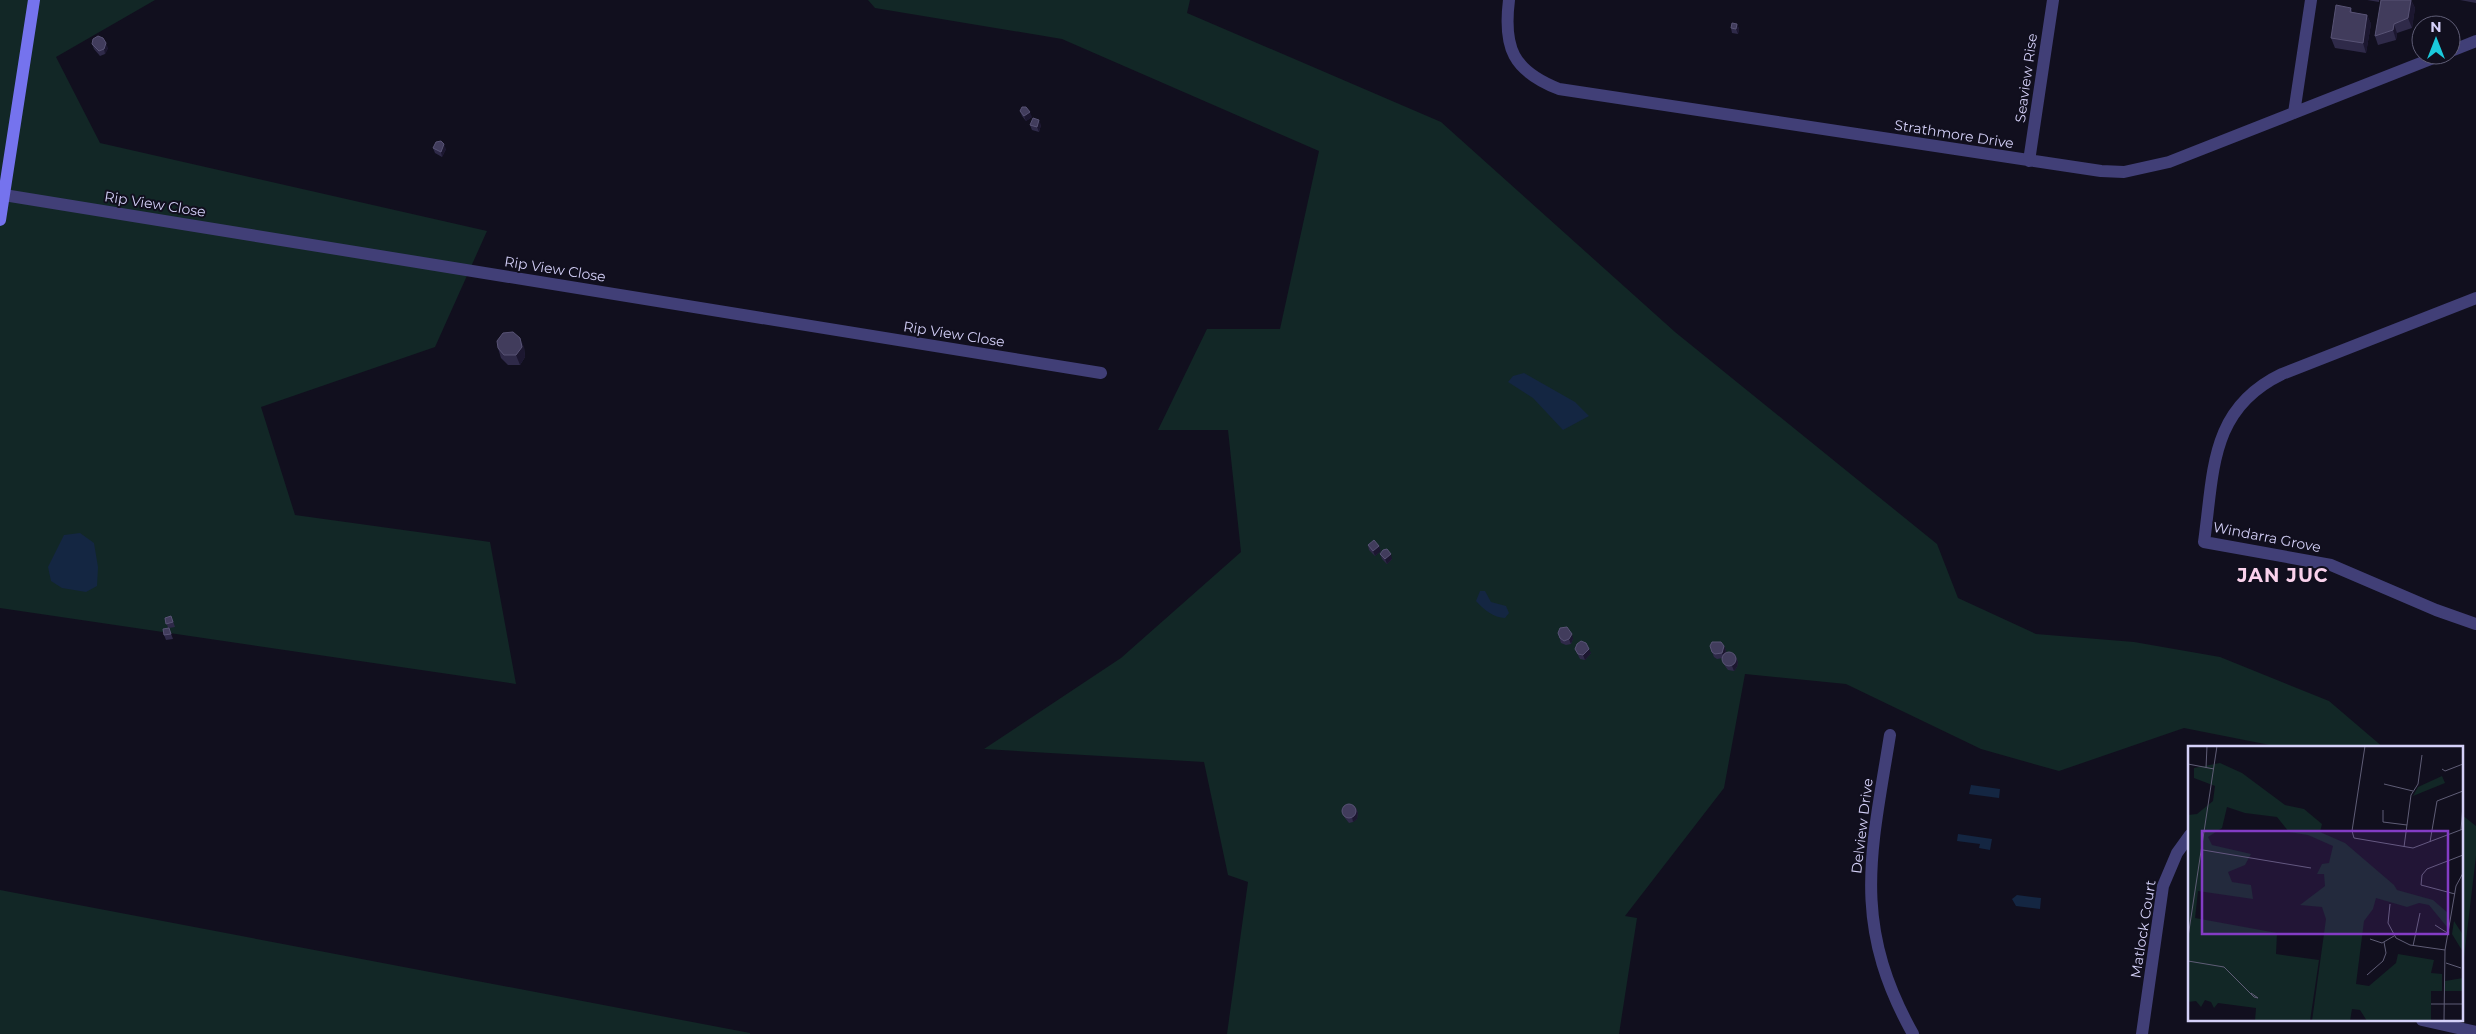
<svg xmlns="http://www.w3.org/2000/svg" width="2476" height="1034" font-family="Montserrat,sans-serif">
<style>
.green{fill:#122726}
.water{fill:#142642}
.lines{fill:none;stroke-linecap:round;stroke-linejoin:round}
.street{stroke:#413f77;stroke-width:12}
.secondary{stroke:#7573ee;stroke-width:12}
.wall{fill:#2f2a49}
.shaded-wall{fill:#1c1730}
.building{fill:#413c5c;stroke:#585375}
.labels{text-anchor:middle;stroke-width:4;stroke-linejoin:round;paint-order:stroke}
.street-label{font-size:14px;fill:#d5d1f9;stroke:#110f1e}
.district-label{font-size:19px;font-weight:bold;letter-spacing:1px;fill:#fad2ec;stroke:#110f1e}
.inset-road{fill:none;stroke:#5f5d76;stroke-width:1}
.view{fill:#843cc5;fill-opacity:0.15;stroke:#843cc5;stroke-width:2.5}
.inset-edge{fill:none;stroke:#d5d1f9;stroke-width:2.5}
</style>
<rect width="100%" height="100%" fill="#110f1e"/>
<path class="green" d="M0,0H155L56,57L100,143L487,231L435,347L261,407L295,515L490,542L516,684L0,608Z
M868,0H1190L1187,13L1441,122L1675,332L1937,544L1958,598L2036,634L2134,642L2220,657L2329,701L2384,748H2285L2184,728L2059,771L1981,749L1846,684L1745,674L1724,788L1625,916L1637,918L1619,1034H1227L1248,882L1228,875L1204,762L984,749L1121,658L1241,552L1228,430H1158L1207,329H1280L1319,151L1062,39L875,8Z
M2462,815L2476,826V856L2463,966Z
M0,890L750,1033V1034H0Z"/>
<path class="water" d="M1524,373L1575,402L1589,416L1563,430L1533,398L1508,382L1513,376Z
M80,533L94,543L98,567L97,586L86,592L62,588L51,581L48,567L64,535Z
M1480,591H1485L1491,602L1506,606L1509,613L1505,618C1494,618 1483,609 1476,601Z
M1971,785L2000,789L1999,798L1969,794Z
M1958,834L1992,839L1990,850L1979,848L1980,844L1957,841Z
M2017,895L2041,898L2040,909L2016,906L2012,899Z"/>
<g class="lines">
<path class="street" d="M1509,0C1503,48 1513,71 1559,89L2101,171L2124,172L2169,162L2441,55
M2451,51L2476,41
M2294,113L2311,0
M2029,161L2053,0
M4,195L1101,373
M2476,298L2282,374C2209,409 2214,472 2204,542L2331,565L2436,610L2476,624
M1890,735C1871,853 1851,923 1913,1034
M2422,1020L2476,1032
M2142,1034L2163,886L2177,853L2190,835"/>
<path class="secondary" d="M0,220L34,0"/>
</g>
<path class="wall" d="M2367,0H2379V2Z
M2381,0H2411L2415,8L2412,28L2397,33L2396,40L2378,45L2375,36Z
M2460,0H2476V3Z
M2351,8L2352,12L2367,15L2371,24L2366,53L2335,48L2331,38Z
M1737,24L1739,29L1738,34L1732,33L1731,28Z
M92,44L108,48L105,54L100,56L94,49Z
M1020,111L1032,117L1026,121L1022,116Z
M1030,125H1041L1039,132L1032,130Z
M433,148L446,149L442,157L435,153Z
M524,347L525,357L520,365H508L501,358L498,348Z
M1368,545L1379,546L1381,551L1375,556L1369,550Z
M1380,554L1392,559L1387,564L1382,559Z
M165,618L173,621L175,627L169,628L173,639L166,640L164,635L168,628Z
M1558,633L1573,639L1571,644L1566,645L1561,643Z
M1724,646L1726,651L1725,655L1736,657L1738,662L1737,667L1734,671L1728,670L1725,666L1723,661V658L1717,659L1714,657L1712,652Z
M1575,649L1591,653L1585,660L1580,659Z
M1356,808L1358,813L1357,819L1353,822L1349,823L1345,818L1343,813Z"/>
<path class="shaded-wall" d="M2411,0L2415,8L2412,28L2408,18Z
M2367,15L2371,24L2366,53L2363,43Z
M1737,24L1739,29L1738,34L1736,29Z
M2394,24L2397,33L2396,40L2393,30Z
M106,43L108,48L105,54L104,49Z
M1030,112L1032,117L1026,121L1024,116Z
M1039,120L1041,125L1039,132L1037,127Z
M444,144L446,149L442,157L441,152Z
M520,338L524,347L525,357L520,365L516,355Z
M1379,546L1381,551L1375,556L1373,551Z
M1391,554L1392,559L1387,564L1385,559Z
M1572,634L1573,639L1571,644L1569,639Z
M1724,646L1726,651L1724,658L1722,653Z
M1589,649L1591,653L1585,660L1583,655Z
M1736,657L1738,662L1737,667L1734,671L1732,666Z
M1356,808L1358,813L1357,819L1353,822L1352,817Z"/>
<path class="building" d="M2381,0H2411L2408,18L2394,24L2393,30L2375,36Z
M2336,5L2351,8L2350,12L2367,15L2363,43L2331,38Z
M1732,23L1737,24L1736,29L1731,28Z
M98,36L103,38L106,43L104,49L99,51L92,44L93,39Z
M1022,107H1026L1030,112L1024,116L1020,111Z
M1033,118L1039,120L1037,127L1030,125Z
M441,141L444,144L441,152L433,148L436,142Z
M513,332L520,338L522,347L516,355H504L498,348L497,341L503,333Z
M1374,540L1379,546L1373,551L1368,545Z
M1387,549L1391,554L1385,559L1380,554L1383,550Z
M171,616L173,622L166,624L165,618Z
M1567,627L1572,634L1569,639L1564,641L1560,638L1558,633L1560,628Z
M169,628L171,634L164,635L163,629Z
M1581,641L1586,643L1589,649L1583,655L1578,654L1575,649L1577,644Z
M1712,642H1721L1724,646L1722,653L1715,654L1712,652L1710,646Z
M1722 659a7 7 0 1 1 14 0a7 7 0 1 1-14 0Z
M1342 811a7 7 0 1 1 14 0a7 7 0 1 1-14 0Z"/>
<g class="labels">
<g class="street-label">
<text transform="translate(2026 78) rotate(-82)" y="5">Seaview Rise</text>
<text transform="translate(1954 134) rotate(9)" y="5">Strathmore Drive</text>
<text transform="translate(155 204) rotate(9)" y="5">Rip View Close</text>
<text transform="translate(555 269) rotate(9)" y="5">Rip View Close</text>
<text transform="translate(954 334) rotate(9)" y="5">Rip View Close</text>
<text transform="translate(2267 537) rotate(11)" y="5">Windarra Grove</text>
<text transform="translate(1862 826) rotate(-83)" y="5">Delview Drive</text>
<text transform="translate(2143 929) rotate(-81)" y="5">Matlock Court</text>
</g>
<g class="district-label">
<text x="2283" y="582">JAN JUC</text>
</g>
</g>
<g transform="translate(2188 746)">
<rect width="275" height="275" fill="#110f1e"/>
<path d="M32,17L54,27L97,59L116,63L134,78L132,86L157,97L206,139L209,144L245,154L260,167L259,181L241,159L231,157L219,161L188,152L185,163L176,175L168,238L181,240L208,217L210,208L246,214L243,227L254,228V245H243V275H179L172,264L164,263L162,275H124L138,173L134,161L112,159L137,140L136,128H129L134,118L141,117L145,100L120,89L101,86L89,71L57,67L39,61L34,82L20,91L24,99L63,108L57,119L40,126L44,136L63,139L65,153L10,145L7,172L89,187L88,208L131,214L122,275H67L68,262L30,257L26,262L23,256L17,254L13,261L8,255L0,256V69L9,68L25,55L27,40L6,32V22ZM254,30L257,37L225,50L230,41ZM266,175L275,189V206L264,188ZM275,232V245H257V235Z" fill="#122726"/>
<path class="inset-road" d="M177,0L164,85L166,92L225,102L275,83M0,18L26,23M18,22L19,0M254,23L257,25L275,18M196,38L225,45M195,64V76L219,79M273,84L275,59M242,96L249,55L275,45M216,101L223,49L230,38L234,9M15,104L123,122M267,148L233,139L234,129L239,123L275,109M202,158L200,177L208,192L222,199L257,204M247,179L261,188M0,191L29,0M182,193L194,197L206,190M225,200L232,167M0,215L36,221L66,251L70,252L63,247M258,217L273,222M179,229L195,215L198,207L196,196M243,258H275M256,275L257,204L268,140L275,127"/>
<path class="view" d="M14,85H260V188H14Z"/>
<rect width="275" height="275" class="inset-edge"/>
</g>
<g transform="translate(2436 40)"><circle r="24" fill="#110f1e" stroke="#5f5d76"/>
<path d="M0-4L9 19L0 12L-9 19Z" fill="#1acadc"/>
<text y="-8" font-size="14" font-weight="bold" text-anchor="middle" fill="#d5d1f9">N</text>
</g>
</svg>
